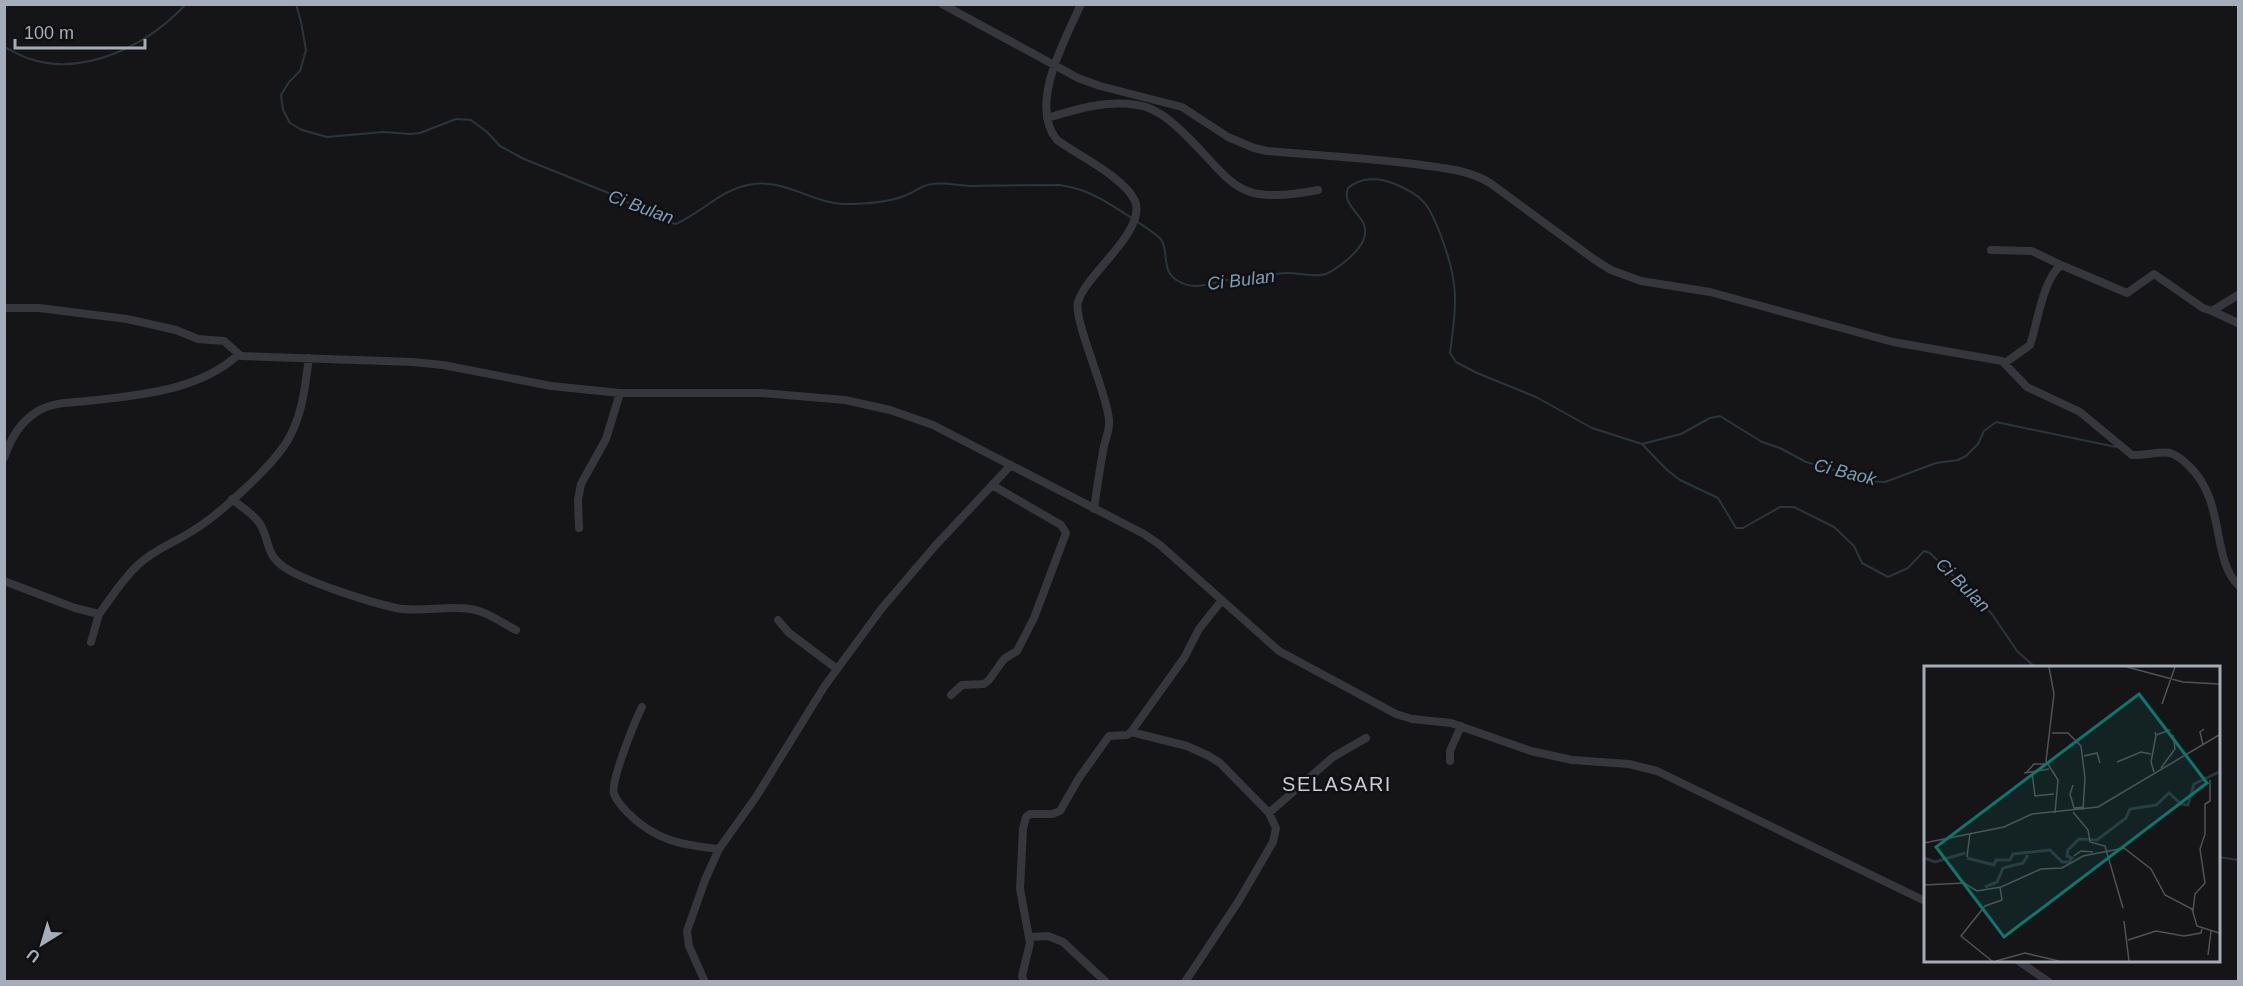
<svg xmlns="http://www.w3.org/2000/svg" width="2243" height="986" font-family="Arial,sans-serif">
<style>
.lines{fill:none;stroke-linecap:round;stroke-linejoin:round}
.stream{stroke:#2a353c;stroke-width:2}
.minor{stroke:#35373c;stroke-width:8}
.labels{text-anchor:middle;stroke-width:5;stroke-linejoin:round;paint-order:stroke}
.water-label{font-size:18px;font-style:italic;fill:#799eb7;stroke:#101012}
.quarter-label{font-size:20px;letter-spacing:1.5px;fill:#c7cbd4;stroke:#101012}
.inset-river{fill:none;stroke:#2a353c;stroke-width:3}
.inset-road{fill:none;stroke:#4f5257;stroke-width:1.5}
.view{fill:#0f766e;fill-opacity:0.15;stroke:#0f766e;stroke-width:3}
.inset-edge{fill:none;stroke:#a5adb8;stroke-width:3}
</style>
<rect width="100%" height="100%" fill="#151517"/>
<g class="lines">
<path class="stream" d="M296,4L301,22L306,50L300,71L289,82L281,95L283,110L290,123L302,130L327,137L383,132L411,134L420,133L456,119L471,120L487,132L500,146L524,159L611,194L662,220L676,224C701,213 721,190 748,185C782,177 811,203 845,204C863,204 886,203 904,196C914,193 921,185 932,184C946,182 960,186 973,186C1002,185 1031,185 1060,185C1072,187 1084,190 1095,196C1104,200 1159,234 1162,241C1169,255 1161,271 1178,281C1183,284 1189,286 1195,286C1206,286 1216,282 1227,280C1246,277 1266,275 1285,273C1298,272 1315,278 1326,274C1339,268 1357,253 1363,241C1374,216 1340,210 1348,188C1361,177 1379,177 1395,184C1425,196 1430,207 1441,236C1459,283 1457,304 1450,353L1456,362L1477,373L1536,397L1592,428L1642,444L1667,470L1680,480L1718,498L1736,528H1743L1780,507H1794L1834,527L1854,546L1862,563L1888,577L1908,568L1924,551L1930,553L1992,614L2017,651L2036,668
M4,47C13,51 21,56 30,59C86,77 149,44 186,4
M1642,444L1681,434L1710,418L1720,416L1762,442L1780,448L1806,462L1848,474L1865,481L1885,482L1936,463L1958,460L1966,456L1978,444L1984,431L1996,422L2116,447
M2218,857L2238,860"/>
<path class="minor" d="M942,4L1078,78L1100,86L1182,107L1228,137L1254,148L1267,151C1316,155 1366,158 1415,164C1441,168 1467,169 1490,183L1595,260L1611,270L1641,281L1710,292L1893,342L2002,361L2027,387L2080,412L2132,455C2145,456 2158,451 2170,453C2177,455 2184,461 2189,466C2226,501 2211,558 2238,585
M1081,4C1065,40 1028,105 1057,140C1079,156 1124,177 1135,201C1147,231 1085,275 1078,302C1073,320 1107,392 1109,420C1110,429 1106,437 1104,446C1100,467 1097,488 1094,509
M1047,118C1077,109 1105,100 1137,105C1152,107 1165,116 1176,126C1234,178 1228,208 1318,190
M1991,250L2032,251L2061,265
M4,308H39L127,319L176,330L198,339L224,341L241,356L413,362L443,365L551,386L620,393H761L845,400L890,410L933,425L1144,534L1160,545L1279,651L1396,714L1412,719L1451,723L1531,751L1572,760L1629,764L1657,771L1925,901
M2212,311L2238,323
M2005,363L2030,345C2038,322 2042,281 2061,265L2127,293L2154,274L2203,308L2212,311L2238,295
M4,458C11,438 20,422 38,411C53,402 71,403 87,401C139,395 198,391 238,355
M232,499C241,507 254,514 260,524C270,540 265,554 284,567C306,582 369,602 396,608C421,613 446,605 470,609C486,611 501,622 516,630
M579,528L578,500L581,484L606,439L620,393
M4,581L75,608L99,614L91,642
M99,614C112,597 123,578 139,564C155,549 176,542 194,530C220,514 275,464 289,438C303,413 305,385 309,358
M778,620L788,632L837,669
M951,695L962,685L984,684L989,680L1004,659L1017,651L1034,618L1066,533L1061,525L992,485
M642,707C635,721 610,782 614,794C617,801 623,808 628,813C656,841 682,845 719,849
M1131,732L1187,746L1207,755L1220,763L1269,813L1276,828L1273,842L1238,902L1185,982
M1450,761V751L1461,726
M1269,813L1333,757L1366,738
M1030,937L1048,936L1063,942L1106,982
M2017,960L2049,982
M705,982L689,946L687,931L705,880L719,849L756,797L824,687L882,608L935,546L1011,465
M1024,982L1022,976L1030,943L1020,889L1023,829L1026,817L1030,814H1052L1060,811L1079,778L1109,736L1127,735L1131,732L1184,658L1199,629L1222,600"/>
</g>
<g class="labels">
<g class="water-label">
<text transform="translate(641 207) rotate(20)" y="6">Ci Bulan</text>
<text transform="translate(1241 280) rotate(-7)" y="6">Ci Bulan</text>
<text transform="translate(1845 472) rotate(14)" y="6">Ci Baok</text>
<text transform="translate(1963 585) rotate(45)" y="6">Ci Bulan</text>
</g>
<g class="quarter-label">
<text x="1337" y="791">SELASARI</text>
</g>
</g>
<g transform="translate(1924 666)">
<rect width="296" height="296" fill="#151517"/>
<path class="inset-river" d="M0,192L11,196L41,187M43,192L70,199L72,194H86L89,188L126,184L138,196H145L148,192L143,190L144,184L155,173L173,174L202,152L206,143L232,139L245,127L257,138L264,139L270,118L295,106M61,221L73,216L79,202L99,197L104,189"/>
<path class="inset-road" d="M125,1L130,28L122,95L134,114L131,147M203,1L259,16L295,18M238,38L251,1M231,66L232,69L246,64M128,67H144L157,80L161,112L159,144M279,79L276,66L280,63M160,90L173,87L176,97M193,96L217,86L227,88M237,102L251,83L249,69M108,106L111,130L130,128M230,106L227,96L232,69M100,107L125,103M102,107L110,98H122M149,119L146,128L150,142L160,141M149,146L164,164L166,176L181,180L199,242M0,177L80,161L108,148L174,141L295,69M150,190L157,185L169,186M43,191L46,167M0,219L40,217L53,225L77,221L117,203L138,202L159,190L200,182L227,203L241,229L268,243L273,260L295,267M269,245L271,228L281,217L276,183L281,168V138L286,135V114M200,255L205,295M204,274L232,265L260,270L277,267L278,263M284,289L287,265M68,295L37,270L61,240L78,234L76,221M72,295L101,287L135,295"/>
<path class="view" d="M215,28L283,117L80,271L12,181Z"/>
<rect width="296" height="296" class="inset-edge"/>
</g>
<rect width="2243" height="986" fill="none" stroke="#a5adb8" stroke-width="12"/>
<g transform="translate(42 944) rotate(217)" stroke="#101012" stroke-width="4.5" paint-order="stroke">
<path d="M0-4.5L10 22L0 15L-10 22Z" fill="#a5adb8"/>
<text y="-9" font-size="16" font-weight="bold" text-anchor="middle" fill="#a5adb8">U</text>
</g>
<path d="M15 39v9h130v-9" fill="none" stroke="#a5adb8" stroke-width="3"/>
<text x="24" y="39" font-size="18" fill="#a5adb8" stroke="#101012" stroke-width="4.5" paint-order="stroke">100 m</text>
</svg>
